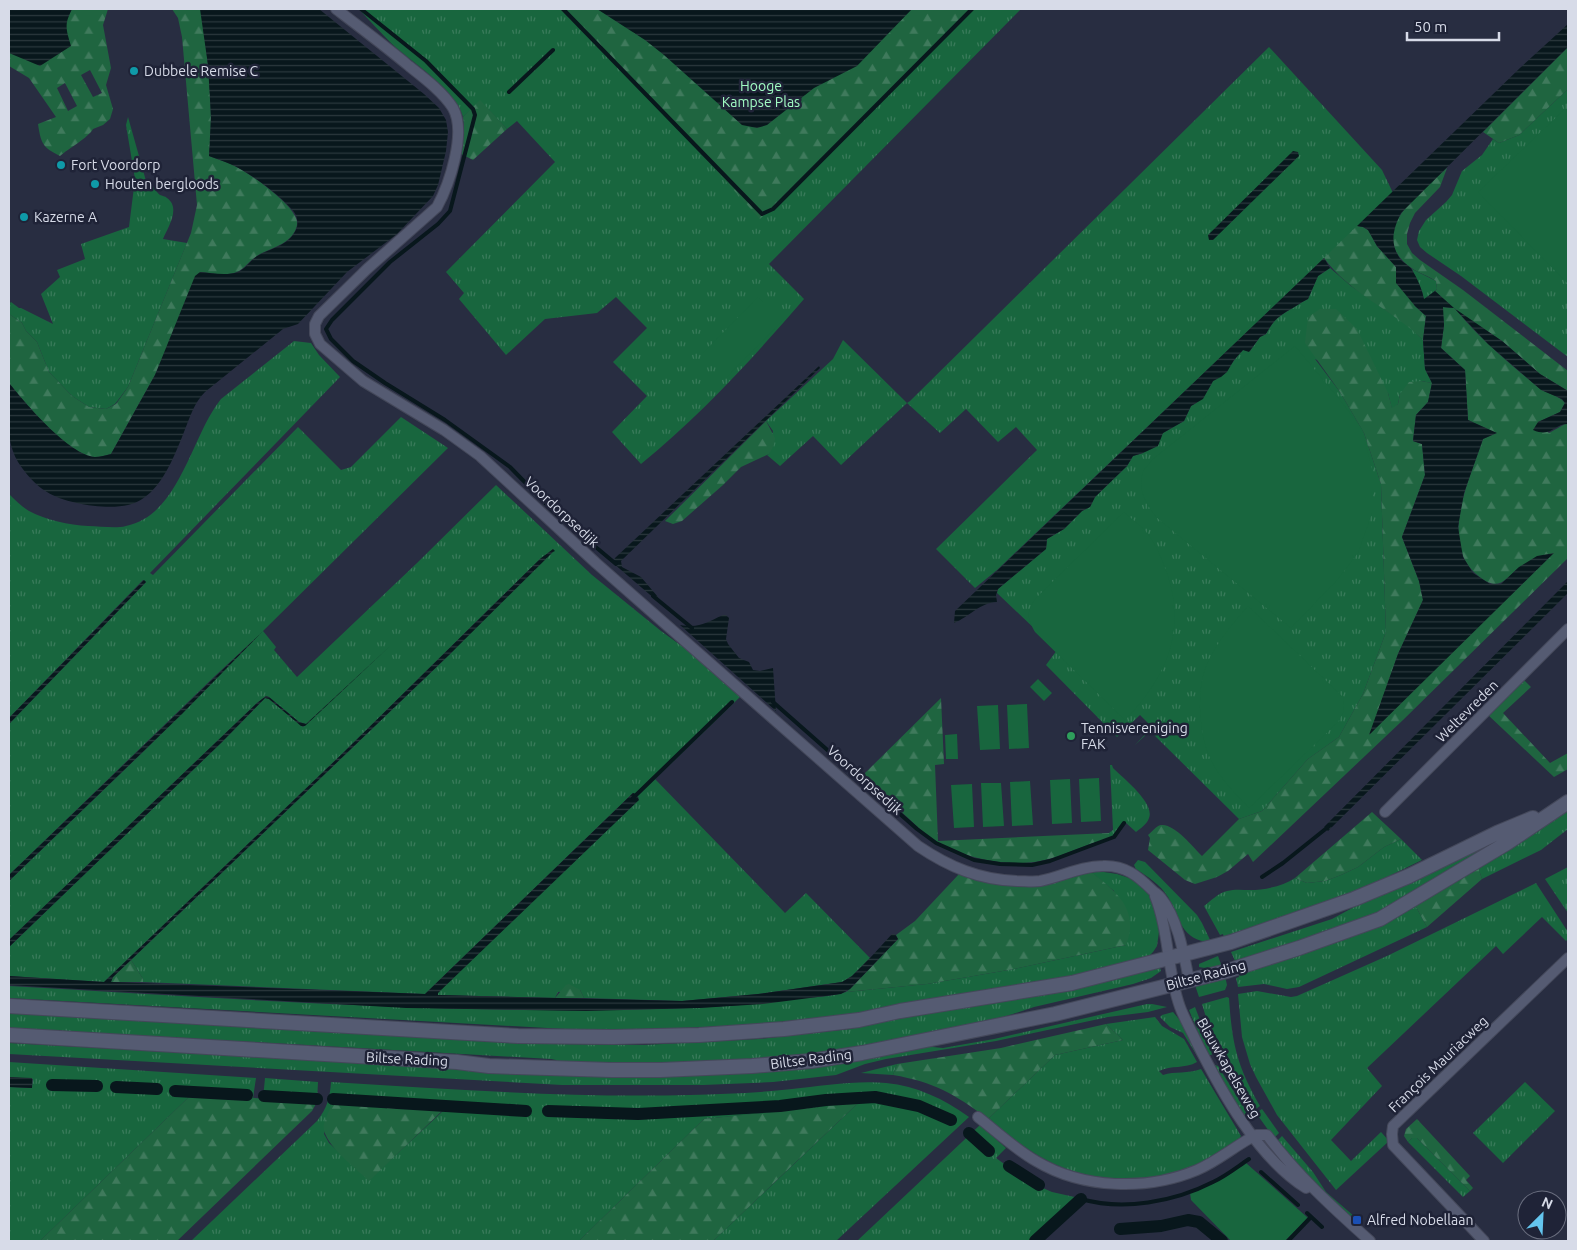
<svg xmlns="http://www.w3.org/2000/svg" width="1577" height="1250" font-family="Ubuntu,sans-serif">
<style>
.grass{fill:url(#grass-tufts);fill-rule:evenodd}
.forest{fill:url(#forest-firs);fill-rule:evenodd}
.garden{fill:#18663e}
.water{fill:url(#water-rules)}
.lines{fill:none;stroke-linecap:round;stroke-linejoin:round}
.stream{stroke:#08171c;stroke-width:4}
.canal{stroke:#08171c;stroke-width:12}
.minor-casing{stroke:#44485a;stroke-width:12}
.secondary-casing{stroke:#44485a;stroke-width:16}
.minor{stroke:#555b72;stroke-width:10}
.secondary{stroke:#555b72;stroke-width:14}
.culture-dot{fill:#0f9aa8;stroke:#1f2337;stroke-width:2}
.leisure-dot{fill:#2e9e5b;stroke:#1f2337;stroke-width:2}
.transit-dot{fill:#1a4fb4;stroke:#1f2337;stroke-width:2}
.labels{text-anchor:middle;stroke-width:5;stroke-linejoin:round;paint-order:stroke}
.poi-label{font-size:14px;fill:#d7dbe8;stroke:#1f2337;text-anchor:start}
.park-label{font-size:14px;fill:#a1fbc3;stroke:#1f2337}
.street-label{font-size:14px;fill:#d7dbe8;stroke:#1f2337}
</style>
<defs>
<pattern id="grass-tufts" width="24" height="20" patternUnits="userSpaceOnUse" patternTransform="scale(1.25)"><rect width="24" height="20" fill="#18663e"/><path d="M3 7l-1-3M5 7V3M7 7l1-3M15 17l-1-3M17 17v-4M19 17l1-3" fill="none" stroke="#397b5a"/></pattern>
<pattern id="forest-firs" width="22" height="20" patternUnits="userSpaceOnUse" patternTransform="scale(1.25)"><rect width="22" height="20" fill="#1f6540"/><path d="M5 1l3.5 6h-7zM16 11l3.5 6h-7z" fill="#3f7a5c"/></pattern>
<pattern id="water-rules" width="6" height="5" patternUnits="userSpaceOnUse" patternTransform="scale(1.25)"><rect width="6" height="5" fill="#08171c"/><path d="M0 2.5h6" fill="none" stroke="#2b383d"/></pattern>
</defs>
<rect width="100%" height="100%" fill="#282d41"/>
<path class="grass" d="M359,9H560L594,42L563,9H966L760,219L972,9H1021L769,264L804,299C753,358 701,415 641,464L612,432L647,396L613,362L647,328L616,297L597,313L545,319L506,355L459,299L464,293L446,272L555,162L517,121L507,129L480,101L463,117C456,89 411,62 391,43C380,32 369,20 359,9Z
M1269,47L1382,170L1393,193L997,570L975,588L936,549L1037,450L1016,427L998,442L966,409L940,433L907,403L841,465L813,436L780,466L767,455L769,454L773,431L766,421L833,359L843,340L904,400L907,403L910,401Z
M1568,89V357L1461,276L1427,253L1420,247L1417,240L1419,231L1426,220L1446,202L1452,195L1462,171L1482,155L1493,139L1499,143L1519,135Z
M128,117L146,181C155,185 154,190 160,195C162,196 165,196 167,198C181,208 168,227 163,239L187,243L128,387L115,404L106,409L89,407L72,396L49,372L37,342L26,331L22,323L9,314V304L11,302L19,308H21L53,324L41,294L60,277L57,270L85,259L81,244L129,227L135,179L126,125Z
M1330,268L1351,286L1410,327L1423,340L1425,369L1432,383L1421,381L1400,394L1398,404L1392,409L1388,393L1315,359L1340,392L1364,433L1381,484L1386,632L1363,694L1339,737L1308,759L1262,811L1239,819L1150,731L1135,745L1152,727L1140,715L1117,737L1046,665L1057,650L997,593L998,589L1046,549L1047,539L1064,529L1082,511L1090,507L1095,497L1127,466L1133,456L1143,453L1163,433L1184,421L1191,406C1201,401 1208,391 1213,381C1227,374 1232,361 1243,350L1250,351L1260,337L1266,334C1274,320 1277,317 1291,309C1297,306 1301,302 1308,299L1318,276Z
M1412,269L1436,281L1437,289L1424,300L1422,291Z
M294,341L311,343L319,355L340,377L150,573L153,575L298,427L341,470L351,467L401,417L448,448L263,631L276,647L274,650L297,677L417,563L496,485L592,575L661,631L690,652L740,697L655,779L785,913L806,893L870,958L852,976L842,982L758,994L682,1001L584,998L580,990L558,992L555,998L438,995L437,993L639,798L633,793L425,994L143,982V979L131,960L449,655L541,558L344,752L104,982L9,976V947L222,742L265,698L269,699L303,727L374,661L306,724L299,722L269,697L266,696L257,703L9,940V881L145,750L256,638L216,675L9,875V724L146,582L143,580L9,718V494C15,500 22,507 29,511C46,520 69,525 88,526C100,526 115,529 126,526C180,515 191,436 221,399Z
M1110,765H1112L1113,768C1124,779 1155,803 1149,818C1147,824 1141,828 1136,832L1125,822L1117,833L1109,839V833L1113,830Z
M1568,811V829L1541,850L1482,879L1478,867Z
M1501,836L1503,840L1381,913L1236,963L1231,952L1332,919L1367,900Z
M1401,839L1422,860L1344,898L1224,938L1223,934L1220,935L1204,906C1211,901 1218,893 1227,891C1235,889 1242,890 1250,890C1265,890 1283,886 1295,878L1307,883L1325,881L1341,875L1358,867L1384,847Z
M1138,860L1145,862L1197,915L1202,923L1211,942C1181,941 1180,918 1168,897C1161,885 1147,876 1136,869L1134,865Z
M1568,867V913L1545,879Z
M1097,871L1117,874L1129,878L1140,885L1151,896L1156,908L1159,932L1157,946L1153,952L1147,958L1124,965L989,994L835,1017L732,1026L600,1031L9,998V986C225,998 441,1015 657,1009C704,1008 750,1005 796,999C812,997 831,997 846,992L927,984L1014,969L1126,945L1114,891L1091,872Z
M1536,883L1568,932V939L1566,941L1542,917L1503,954L1496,946L1367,1068L1382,1086L1331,1140L1351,1161L1381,1132L1389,1141L1336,1190L1277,1115L1256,1077L1250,1064L1242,1037L1238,994L1257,991L1291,997L1297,996L1387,956Z
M1415,905L1427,927L1299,987L1287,989L1264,984L1238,987L1236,978L1239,977L1238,972Z
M1218,956L1222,967L1211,969L1199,967V964Z
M1154,968H1160L1161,971L1151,978L1133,984L1034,1007L979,1025L843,1052L691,1064L556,1062V1060L551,1059L9,1028V1013L550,1044L644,1045L759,1039L850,1029L908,1014Z
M1225,976L1227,985L1225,990L1199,997L1195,985Z
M1227,997L1229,998C1232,1044 1237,1066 1260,1106L1254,1110L1226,1064L1208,1024L1202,1004Z
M1147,1004H1152L1167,1007L1148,1012L1108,1017L996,1041L886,1059L865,1064L836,1075L773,1082L703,1085H562L9,1054V1043L505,1071L597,1075L922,1046L943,1048L994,1039Z
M1195,1007L1213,1054L1208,1056L1189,1010Z
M1173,1012L1184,1025L1199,1059L1183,1033L1170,1027L1160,1017L1162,1015Z
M1155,1017L1162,1026L1184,1039L1197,1062C1185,1069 1171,1065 1159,1071L1163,1075C1175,1071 1188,1074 1201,1069L1241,1136L1238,1141C1219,1153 1199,1165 1178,1173C1165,1177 1150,1178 1136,1179C1071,1181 1037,1159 988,1119L1055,1055L1123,1040L1106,1024Z
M9,1062L256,1078L253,1098L192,1094L40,1241H9V1087L32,1088L33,1079L9,1077Z
M897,1064L893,1075L861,1073Z
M1215,1065L1218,1066L1248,1114L1244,1117L1228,1093L1214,1066Z
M265,1078L318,1082L317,1102L263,1099Z
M331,1082C451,1089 570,1098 690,1095C724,1094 758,1093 792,1089C820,1086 858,1080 886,1083C917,1086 944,1099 969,1117L836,1241H713L857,1104L704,1119L579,1241H191L317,1121C327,1108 330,1098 331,1082ZM333,1103L444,1109V1110L369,1180L329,1143L324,1134Z
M1525,1082L1555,1111L1503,1163L1473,1133Z
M1262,1109L1279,1133L1274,1138L1256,1113Z
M980,1125L1006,1148L996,1158L1029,1182L1052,1192L1079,1198L1034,1241H857Z
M1282,1136L1313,1172L1326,1192L1355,1217L1353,1219L1300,1171L1276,1142Z
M1412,1138H1417L1470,1191L1463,1197L1408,1142Z"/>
<path class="forest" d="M72,9H108L103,25L111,68L106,85L113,109L110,119L103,125L93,129C89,137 68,149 60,156C42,147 41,143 38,124L56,117L29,78L9,66V53L66,29V21ZM90,70L102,93L93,97L81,75ZM65,83L77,106L68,111L57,88Z
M172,9H200L201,11C208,59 214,108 209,156C216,159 224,161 231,164C245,170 301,208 297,225C293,243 274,247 260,254C251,259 246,267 239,271C228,277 211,273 200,272L155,375L111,454C106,455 100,457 95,457C69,456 25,403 9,383V314L22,323L26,331L37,342L49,372L72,396L89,407L106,409L116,404L128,387L191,233L197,205L182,37L178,18Z
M560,9H597L645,40L664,55L721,107L780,115L814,88L857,66L912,9H972L760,219L647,95Z
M1568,47V89L1519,135L1499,143L1483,132Z
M480,100L507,129L473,160L461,154L464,127L463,117Z
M1447,168L1440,187L1415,213L1410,223L1407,234V244L1412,253L1420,260L1463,290L1568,371V391L1540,374L1502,341L1457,311C1480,339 1510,364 1539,388C1547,394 1559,395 1565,403L1560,412L1538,422L1549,433L1565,424H1568V558L1403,720L1253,862L1248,854L1228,871L1217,877L1195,884L1185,880L1148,850L1150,838L1148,835C1152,832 1156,826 1161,825C1174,823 1193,847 1202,856L1239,819L1262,811L1308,759L1339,737L1363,694L1386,632L1381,484L1364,433L1340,392L1305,343L1308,317L1320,309H1336L1357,329L1388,393L1392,408L1398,404L1400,394L1409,382L1421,381L1432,383L1428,402L1416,415L1413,441L1422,444L1425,475L1402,537L1419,581L1423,600L1398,654L1370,734L1519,567C1505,580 1499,591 1481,578C1436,546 1470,479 1483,439L1496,433L1468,420L1465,370L1441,348L1444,325L1442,307L1453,308L1435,291L1437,289L1436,281C1425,274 1412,271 1403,261C1370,227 1424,190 1447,168Z
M1357,226L1363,227L1368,230L1377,246L1396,267L1397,274L1415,306L1426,316L1423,340C1393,310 1349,293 1324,258Z
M766,421L775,438L774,445L769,454L741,467L723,485L682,521L673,524L665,521Z
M1522,678L1531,687L1503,713L1550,763L1568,753V769L1554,777L1487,714Z
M941,698L944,764L935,765L938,841L1109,833V839C1085,843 1064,857 1040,861C1008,867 968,859 940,844C927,837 918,827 907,817C892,803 877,790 862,776Z
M1372,812L1401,839L1384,847L1358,867L1341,875L1325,881L1307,883L1295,878Z
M1478,867L1482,879L1427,927L1415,905Z
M1091,872C1116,891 1140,910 1126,945L1014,969L927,984L846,992L850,989L898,939L896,935L915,921L960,873L1045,885Z
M131,960L143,979V982H111L113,977Z
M569,984L580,990L584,998H555L566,985Z
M1106,1024L1123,1040L1055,1055L988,1119C955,1094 934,1082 893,1075L897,1064L1001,1048Z
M192,1094L317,1102L312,1111L177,1241H40Z
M333,1102L444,1109L369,1181C357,1169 320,1142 324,1124C326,1117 330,1109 333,1102Z
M858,1103L713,1241H579L704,1119Z
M1417,1119L1470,1176L1466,1180L1473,1188L1470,1191L1417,1138H1412L1408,1142L1404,1136L1406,1129Z"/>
<path class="garden" d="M1565,109L1568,113V284L1478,192Z
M758,297L782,321L727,377L703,353Z
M1295,346L1340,400L1362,429L1372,469V513L1358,553L1338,579L1291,628L1156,517C1146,504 1137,489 1143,472C1145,468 1150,463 1153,459Z
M1124,512C1131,519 1141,525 1147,533C1155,543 1162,558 1166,571C1188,629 1166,678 1125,720L1035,632C1027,618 1026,612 1036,598Z
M1248,606L1344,698L1343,713L1338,722L1249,808C1216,774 1202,757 1200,708C1200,693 1201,676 1208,662C1218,641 1232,624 1248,606Z
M1038,679L1052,693L1044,701L1030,687Z
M1027,704L1029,748L1009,749L1007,705Z
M998,705L1000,749L980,750L977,706Z
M957,734L958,759H946L945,735Z
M1099,778L1101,821L1081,822L1079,779Z
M1070,779L1072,823L1052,824L1050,780Z
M1030,781L1033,825L1012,826L1010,782Z
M981,783H1001L1004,826L983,827Z
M972,784L974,827L954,828L951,785Z
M1246,1163L1308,1218L1285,1241H1231L1191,1200L1190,1193L1227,1176Z"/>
<path class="water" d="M9,9H72C64,25 66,29 71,46L40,66L9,53Z
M200,9H319L424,94L439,108L446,120L448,132L446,151L438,185L433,196L397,234L347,272L298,324L283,329L205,392C194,403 190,417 184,432C176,452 167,476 151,492C144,498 138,503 128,505C107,510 66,504 47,492C35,485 25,473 18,462C4,438 9,410 9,383C25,403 69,455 95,457C100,457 106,455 111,454L155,375L195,276L200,272C211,273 227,276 238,272C246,269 251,259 259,255C272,248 291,245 297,227C298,222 297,216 294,212C282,197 248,171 230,164C224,161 216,159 209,156L211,117L208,65Z
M597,9H912L857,66L814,88L767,125L757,128L742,125L664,55L645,40Z
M1568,24V47L1401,213C1393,229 1389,244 1401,260C1405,264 1410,266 1412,270C1418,279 1422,290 1424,299L1435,291L1454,308L1502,341L1540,374L1568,391V424C1553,424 1552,438 1533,430L1538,422L1560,412L1565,403L1562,399L1541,390L1518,370L1488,344L1454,308L1443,307L1444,325L1441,348L1465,370L1468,420L1497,433L1483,439L1464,493L1458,527L1463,557L1473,573L1490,584H1501L1519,567L1537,556L1554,553L1369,735L1398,654L1423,600L1419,581L1402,537L1425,475L1422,444L1413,441L1416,415L1428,402L1432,383L1425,369L1423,340L1426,316L1415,306L1396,283V267L1377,246L1368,230L1363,227L1357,226L1521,67Z
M1293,151L1298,152L1299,156L1213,240H1209L1208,235Z
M1324,258L1330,268L1318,276L1308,299C1301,302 1297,306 1291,309C1277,317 1274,320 1266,334L1260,337L1249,352L1243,350L1234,360L1227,372L1221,377L1213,381L1203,399L1191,406L1184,421L1163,433L1158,446L1143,453L1133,456L1127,466L1095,497L1090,507L1082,511L1064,529L1047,539L1046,549L998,589L996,595L997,602C981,602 969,617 954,623L955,611Z
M819,366L820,368L621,561L622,567L641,577L658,597L656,600L613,563L615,558Z
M553,549L555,551L553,552L449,655L134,957L113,977L111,982L425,994L633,793L636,794L639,800L438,993V995L682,1001L758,994L842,982L852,976L870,958L892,934H895L898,939L850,989L841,994L763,1004L700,1008L586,1011L406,1008L9,985V976L104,982L344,752L541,558Z
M144,580L146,582L9,724V718Z
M1568,581V593L1328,831L1324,827Z
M723,615H726L729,618L726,639L728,644L739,658L749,662L753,670L760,671L773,668L776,711L680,625C701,628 705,623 723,615Z
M263,631L182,714L9,881V875Z
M390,646L305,726H301L269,699L265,698L222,742L9,947V940L257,703L266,696L269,697L299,722L306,724Z
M9,1077L32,1078V1088L9,1087Z"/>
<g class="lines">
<path class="stream" d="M361,9L426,61L473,109L475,115L450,211L438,224L390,262L332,320L326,329L331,339L353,361L385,383L445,420L510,467L554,512L616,564
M563,9L762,214L773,209L972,9
M509,92L553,50
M653,596L692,628
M773,702L917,829L936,843L974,860L1000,864L1032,865L1050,861L1114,837L1124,823
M633,798L732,702
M1262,877L1283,863L1328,827
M1261,1172L1298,1205
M1081,1199C1123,1211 1174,1202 1213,1182C1226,1176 1237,1167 1249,1159
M1307,1213L1322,1227
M1288,1241L1311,1217"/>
<path class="canal" d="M52,1085L97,1086
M116,1087L157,1089
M175,1091L247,1095
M264,1096L317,1099
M333,1099L526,1111
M548,1111L638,1114L780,1106L826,1100L875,1097L919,1106L951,1120
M969,1133L989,1151
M1009,1166L1039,1185
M1120,1229L1161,1226L1188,1220L1199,1222L1222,1241
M1035,1241L1081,1199"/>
<defs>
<path id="minor" d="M336,9C361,28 385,46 409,66C423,77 443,92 453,108C467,133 449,185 437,207L367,269L319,316L315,324V334L320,344L363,381L444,430L480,456L596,563L918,846C949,867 980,880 1017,881C1025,881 1033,882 1040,881C1061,877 1081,866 1103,866C1125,865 1138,876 1152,890C1155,893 1159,895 1161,898C1178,919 1184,955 1189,980
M1385,812L1568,629
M1155,896C1169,931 1167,971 1180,1007C1184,1018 1191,1030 1196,1041C1221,1091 1258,1158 1306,1188
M978,1117C997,1132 1015,1149 1036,1161C1083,1189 1147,1191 1197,1170C1218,1161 1236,1145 1256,1135H1267C1297,1175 1333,1208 1370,1241
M1484,1241L1393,1145L1392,1134L1393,1126L1568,958"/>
<path id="secondary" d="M9,1006L518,1036L613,1037L699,1035L784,1029L859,1020L900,1011L1072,983L1231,942L1354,899L1409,876L1497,833L1533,818
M9,1035L457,1062L489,1066L611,1070H661L752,1066L811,1061L862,1053L1055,1014L1227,971L1299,948L1380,919L1507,843L1568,802"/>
</defs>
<use href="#minor" class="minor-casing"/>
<use href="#secondary" class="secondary-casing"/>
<use href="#minor" class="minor"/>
<use href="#secondary" class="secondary"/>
</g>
<g class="culture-dot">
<circle cx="134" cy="71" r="5"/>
<circle cx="61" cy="165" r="5"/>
<circle cx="95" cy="184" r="5"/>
<circle cx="24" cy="217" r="5"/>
</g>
<circle class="leisure-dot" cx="1071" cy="736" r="5"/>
<rect class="transit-dot" x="1352" y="1215" width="10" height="10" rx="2.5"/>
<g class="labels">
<g class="poi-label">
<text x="144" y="76">Dubbele Remise C</text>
<text x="71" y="170">Fort Voordorp</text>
<text x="105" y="189">Houten bergloods</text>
<text x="34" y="222">Kazerne A</text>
<text x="1081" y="733">Tennisvereniging<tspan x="1081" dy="16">FAK</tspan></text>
<text x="1367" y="1225">Alfred Nobellaan</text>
</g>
<g class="park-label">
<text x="761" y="91">Hooge<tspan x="761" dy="16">Kampse Plas</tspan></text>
</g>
<g class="street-label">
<text transform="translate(562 512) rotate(43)" y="5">Voordorpsedijk</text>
<text transform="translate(1467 711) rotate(-45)" y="5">Weltevreden</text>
<text transform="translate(865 780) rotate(42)" y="5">Voordorpsedijk</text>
<text transform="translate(1206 975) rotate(-15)" y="5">Biltse Rading</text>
<text transform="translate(407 1059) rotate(3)" y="5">Biltse Rading</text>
<text transform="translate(811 1059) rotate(-7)" y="5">Biltse Rading</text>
<text transform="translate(1438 1064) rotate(-44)" y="5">François Mauriacweg</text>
<text transform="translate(1229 1068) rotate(60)" y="5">Blauwkapelseweg</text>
</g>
</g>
<rect width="1577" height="1250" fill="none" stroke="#d7dbe8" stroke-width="20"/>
<g transform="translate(1542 1215) rotate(24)"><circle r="24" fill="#1f2337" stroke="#696d7e"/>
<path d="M0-4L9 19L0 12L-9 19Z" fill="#64c5ee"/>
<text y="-8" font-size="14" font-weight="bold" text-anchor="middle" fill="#d7dbe8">N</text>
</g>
<path d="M1407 32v8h92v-8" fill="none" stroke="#d7dbe8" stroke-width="2.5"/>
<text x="1414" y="32" font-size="15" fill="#d7dbe8" stroke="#1f2337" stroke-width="4" paint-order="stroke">50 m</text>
</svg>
